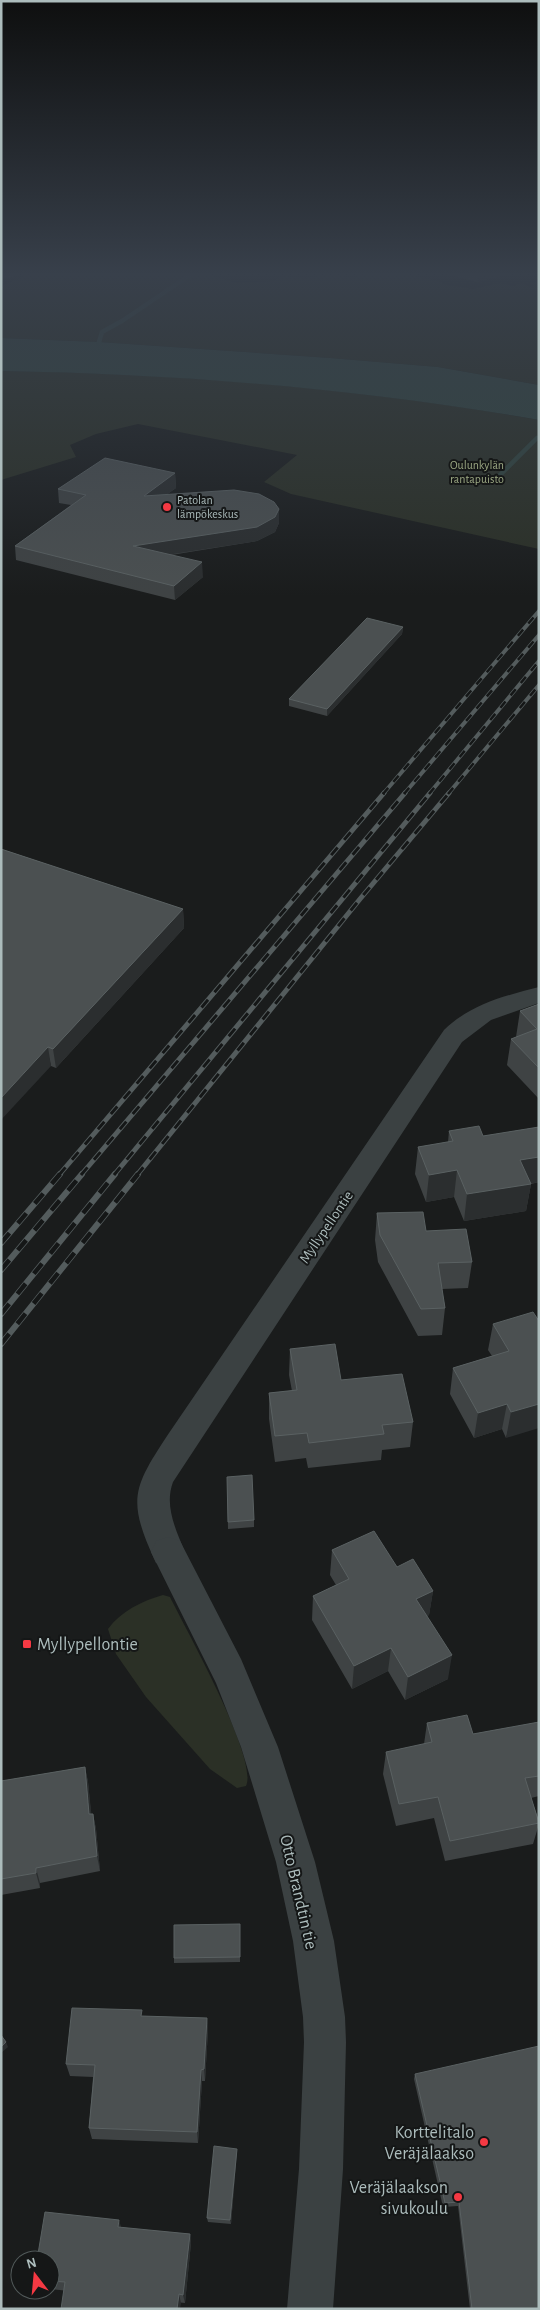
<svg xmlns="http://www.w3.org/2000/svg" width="540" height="2310" font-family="'Alegreya Sans',sans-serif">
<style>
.green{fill:#2b3026}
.water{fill:#324640}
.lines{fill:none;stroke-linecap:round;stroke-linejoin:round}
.stream{stroke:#324640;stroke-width:4.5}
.minor{fill:#3b4142;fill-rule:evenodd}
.tertiary{fill:#3b4142;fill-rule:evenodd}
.secondary{fill:#495152;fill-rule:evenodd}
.rail-far2-casing{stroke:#545c5d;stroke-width:4}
.rail-far1-casing{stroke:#545c5d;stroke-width:5}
.rail-casing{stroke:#545c5d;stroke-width:6}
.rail-far2{stroke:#151717;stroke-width:2.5;stroke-dasharray:8;stroke-linecap:butt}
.rail-far1{stroke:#151717;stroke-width:3;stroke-dasharray:10;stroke-linecap:butt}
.rail{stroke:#151717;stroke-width:4.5;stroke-dasharray:13;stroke-linecap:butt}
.wall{fill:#3f4344}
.shaded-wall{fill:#2b2e2f}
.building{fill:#4b5051;stroke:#5a6162}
.poi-dot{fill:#f53943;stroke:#151717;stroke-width:2}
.labels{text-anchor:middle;stroke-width:4;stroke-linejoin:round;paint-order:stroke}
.far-park-label{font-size:12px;fill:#9ba783;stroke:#151717}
.far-poi-label{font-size:12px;fill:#acbcbc;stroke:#151717;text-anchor:start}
.street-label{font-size:15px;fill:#acbcbc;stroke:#151717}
.near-poi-label{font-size:18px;fill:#acbcbc;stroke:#151717;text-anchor:end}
.near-street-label{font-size:18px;fill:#acbcbc;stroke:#151717}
</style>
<rect width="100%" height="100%" fill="#1a1c1c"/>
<path class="green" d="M32,273H213L209,275L236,283L273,281L283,276L307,278L326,274L357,278L359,277L348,275L404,273L442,282V284L473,289L500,283L514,286L521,283L531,287L534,285L529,284L539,280V385L438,367L330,358L99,342L1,338V286Z
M1,371C182,373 361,389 539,420V549L291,494L264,482L297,455L138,424L96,434L70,445L76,457L1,480Z
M163,1595L170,1597C185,1628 259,1759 246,1786L237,1788L210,1769L146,1697L116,1654L108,1629C121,1611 142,1601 163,1595Z"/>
<path class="water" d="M1,338L99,342L330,358L438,367L539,385V420C361,389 182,374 1,371Z"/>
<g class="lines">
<path class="stream" d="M102,352L99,342L102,332L122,321L193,273
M492,483L537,438"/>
<path class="minor" d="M539,987V1003L491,1020L462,1042L173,1482C164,1506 176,1530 185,1552L180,1563L168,1567L156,1563C127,1500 132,1489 169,1433L444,1030C471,1004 504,996 539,987Z"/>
<path class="tertiary" d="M168,1537L180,1541L241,1659L278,1747L315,1862L334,1941L345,2017L346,2042L343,2169L333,2309H287L299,2169L304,2042L303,2017L293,1941L276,1862L241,1747L216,1683L151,1552L156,1541Z"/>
<path class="secondary" d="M1,273H17L16,276L1,279Z"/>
<defs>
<path id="rail-far2" d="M383,794L539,611
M404,794L539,635
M429,794L539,661
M448,794L539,685"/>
<path id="rail-far1" d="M59,1175L384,793
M81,1175L405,793
M114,1175L430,793
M137,1175L360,899L449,793"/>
<path id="rail" d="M1,1243L60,1174
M1,1270L82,1174
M1,1314L115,1174
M1,1344L138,1174"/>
</defs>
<use href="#rail-far2" class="rail-far2-casing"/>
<use href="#rail-far1" class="rail-far1-casing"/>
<use href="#rail" class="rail-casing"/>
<use href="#rail-far2" class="rail-far2"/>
<use href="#rail-far1" class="rail-far1"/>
<use href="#rail" class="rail"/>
</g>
<path class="wall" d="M443,273H513L477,282Z
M175,473L176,488L166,495L279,509V523L275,532L257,541L171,555L203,577L175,600L16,560L15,546L71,505L59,503L58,489Z
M403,627L402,634L327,716L289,706V699Z
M1,849L183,909L184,928L56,1068L51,1066Z
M539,1004V1099L507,1065L511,1039L516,1037L520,1011Z
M539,1127V1182L531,1184L526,1211L464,1221L454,1197L426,1202L415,1174L418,1147L448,1142L449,1131L483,1136Z
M377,1213L426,1231L472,1262L468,1288L442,1289L445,1308L442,1335L418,1336L378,1262L375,1240Z
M539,1321L506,1438L502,1429L474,1438L450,1394L453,1368L492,1356L488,1350L493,1324Z
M290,1349L341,1380L413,1422L410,1447L382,1450L381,1460L308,1468L306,1458L275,1462L269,1419V1393L292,1391L289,1375Z
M227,1477L254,1520V1527L228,1529Z
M332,1550L397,1567L433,1591L429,1615L427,1616L448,1679L405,1700L388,1671L352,1689L312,1620L313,1596L336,1585L330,1575Z
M539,1722V1796L531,1798L539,1821V1824L533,1844L445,1861L434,1818L396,1826L383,1774L386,1752L424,1744L427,1723L473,1734Z
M85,1767L88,1782L91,1814H93L96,1829L100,1871L40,1883V1888L1,1895V1781Z
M240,1924V1962L174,1963V1958Z
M143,2016L207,2018L208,2030L205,2081H202L198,2143L92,2139L89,2128L93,2077L70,2076L66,2064Z
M415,2074L539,2309H470L458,2206L443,2207L414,2079Z
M237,2149L231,2224L208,2222L207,2218Z
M122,2228L190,2234L191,2243L185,2303L50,2289V2260Z"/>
<path class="shaded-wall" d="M478,273H513L477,282Z
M175,473L176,488L145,510L144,496Z
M279,509V523L275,532L257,541L134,560L133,546Z
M202,562L203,577L175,600L174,586Z
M403,627L402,634L327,716V709Z
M183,909L184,928L56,1068L53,1049Z
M48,1047L51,1066L1,1120V1098Z
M539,1157V1182L515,1187L520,1160Z
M457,1170L454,1197L426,1202L429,1175Z
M531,1184L526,1211L464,1221L467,1194Z
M507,1404L502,1429L474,1438L478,1413Z
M539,1404V1428L506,1438L511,1412Z
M433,1591L429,1615L413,1623L416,1599Z
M391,1648L388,1671L352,1689L354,1666Z
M452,1655L448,1679L405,1700L408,1677Z
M85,1767L88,1782L93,1829L89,1814Z
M93,1814L96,1829L100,1871L97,1856Z
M36,1868L40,1883V1888L36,1873Z
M207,2018L208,2030L205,2081L204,2069Z
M6,2042L8,2047L1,2053V2047Z
M201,2070L202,2081L198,2143L197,2132Z
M237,2149V2153L231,2224L230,2220Z
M119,2220L122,2230L118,2227Z
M190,2234L191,2243L185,2303L183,2295Z
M179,2294L181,2303L180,2309H177Z"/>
<path class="building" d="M105,458L175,473L144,496L234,490L259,494L274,502L279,509L275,517L257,527L133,546L202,562L174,586L15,546L86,495L58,489Z
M367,618L403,627L327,709L289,699Z
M1,849L183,909L53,1049L48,1047L1,1098Z
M539,1004V1068L511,1039L537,1029L520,1011Z
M479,1126L483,1136L539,1127V1157L520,1160L531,1184L467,1194L457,1170L429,1175L418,1147L453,1141L449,1131Z
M423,1212L426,1231L466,1229L472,1262L438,1263L445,1308L421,1309L380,1235L377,1213Z
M533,1312L539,1321V1404L511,1412L507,1404L478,1413L453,1368L509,1351L493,1324Z
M335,1344L341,1380L402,1374L413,1422L382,1425L384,1434L309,1443L307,1433L275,1436L269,1393L297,1390L290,1349Z
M252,1475L254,1520L228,1522L227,1477Z
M374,1531L397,1567L413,1559L433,1591L416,1599L452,1655L408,1677L391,1648L354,1666L313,1596L349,1579L332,1550Z
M467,1715L473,1734L539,1722V1776L525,1778L539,1823L450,1841L438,1797L399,1804L386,1752L432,1742L427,1723Z
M85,1767L89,1814H93L97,1856L36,1868V1873L1,1879V1781Z
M240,1924V1957L174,1958V1925Z
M72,2008L142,2010L141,2016L207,2018L204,2069L201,2070L197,2132L89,2128L95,2065L66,2064Z
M1,2035L6,2042L1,2047Z
M539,2046V2309H472L459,2202L445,2203L415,2074Z
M214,2146L237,2149L230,2220L207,2218Z
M45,2212L119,2220L118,2227L190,2234L183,2295L179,2294L177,2309H61L65,2282L50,2281V2260H37Z"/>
<linearGradient id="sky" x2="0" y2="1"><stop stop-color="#0e0f0f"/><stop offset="0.46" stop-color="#38404b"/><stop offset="1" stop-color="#38404b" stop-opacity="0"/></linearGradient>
<rect width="540" height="596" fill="url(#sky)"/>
<g class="poi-dot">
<circle cx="167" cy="507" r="5"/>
<rect x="22" y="1639" width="10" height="10" rx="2.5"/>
<circle cx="484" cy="2142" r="5"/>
<circle cx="458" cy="2197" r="5"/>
</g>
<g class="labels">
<g class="far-park-label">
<text x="477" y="469">Oulunkylän<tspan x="477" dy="14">rantapuisto</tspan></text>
</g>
<g class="far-poi-label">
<text x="177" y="504">Patolan<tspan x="177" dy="14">lämpökeskus</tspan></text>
</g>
<g class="street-label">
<text transform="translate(326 1227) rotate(-56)" y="5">Myllypellontie</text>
</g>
<g class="near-poi-label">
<text x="37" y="1650" text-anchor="start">Myllypellontie</text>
<text x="474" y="2138">Korttelitalo<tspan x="474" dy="21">Veräjälaakso</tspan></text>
<text x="448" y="2193">Veräjälaakson<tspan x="448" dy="21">sivukoulu</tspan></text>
</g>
<g class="near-street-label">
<text transform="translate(299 1892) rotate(77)" y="6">Otto Brandtin tie</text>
</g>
</g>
<rect width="540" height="2310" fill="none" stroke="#acbcbc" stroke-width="5"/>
<g transform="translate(35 2275) rotate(344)"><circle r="24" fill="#151717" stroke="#515959"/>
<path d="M0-4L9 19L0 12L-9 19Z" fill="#f53943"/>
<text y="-8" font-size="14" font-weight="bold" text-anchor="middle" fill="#acbcbc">N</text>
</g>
</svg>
